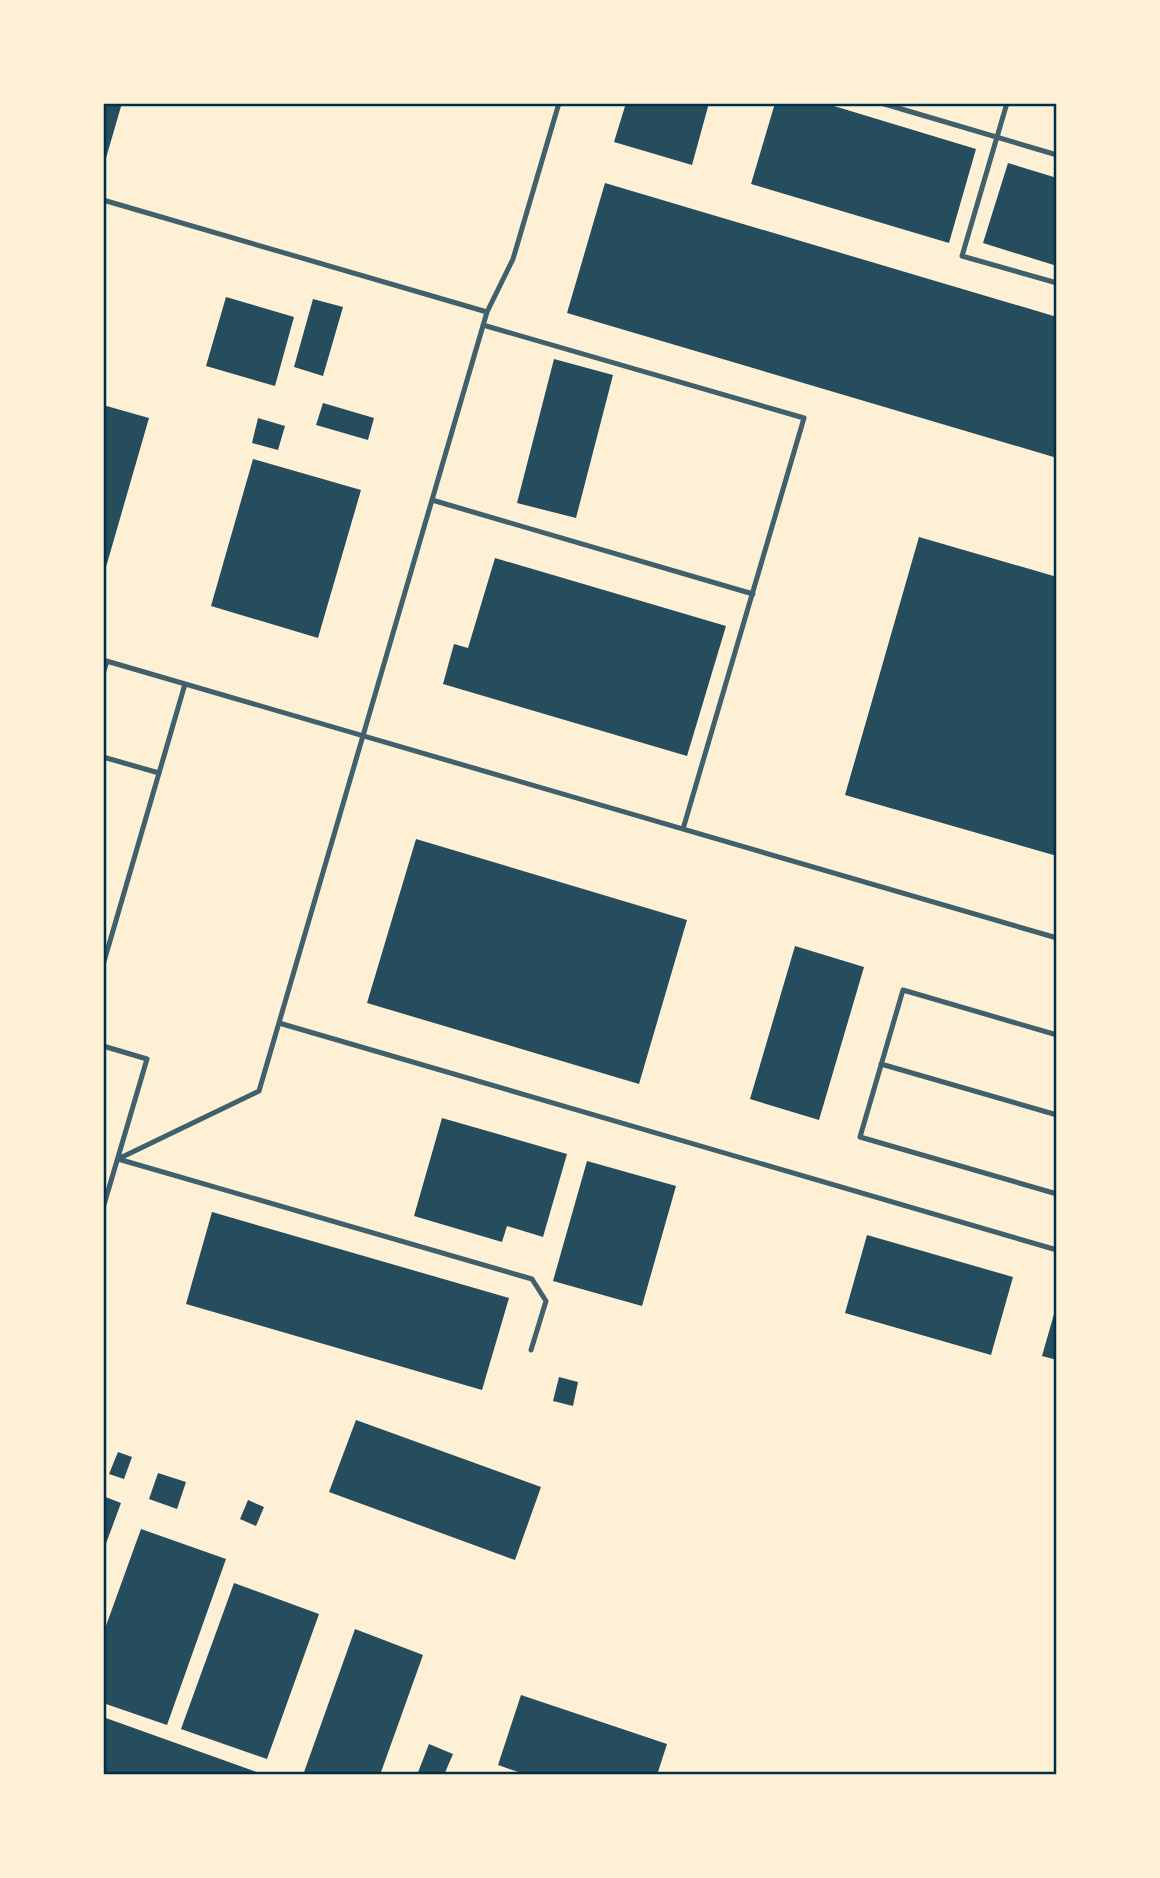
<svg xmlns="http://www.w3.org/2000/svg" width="1160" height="1878" font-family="Inter,sans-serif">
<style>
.building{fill:#264d5e}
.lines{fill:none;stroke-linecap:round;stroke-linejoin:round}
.service{stroke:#3f606c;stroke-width:5}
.neatline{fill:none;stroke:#003049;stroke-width:2.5}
</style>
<rect width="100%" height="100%" fill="#fdf0d5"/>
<path class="building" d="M103,103H122L104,165L103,164Z
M626,103H709L692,165L614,142Z
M775,103H824L976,149L949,243L751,184Z
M1008,163L1057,178V266L983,243Z
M605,183L1057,317V458L567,313Z
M226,297L294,317L275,386L206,366Z
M313,299L343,307L323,376L294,367Z
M554,359L613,375L576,518L517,503Z
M323,403L374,418L368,440L316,425Z
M103,405L149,418L104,574H103Z
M258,418L285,426L278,450L252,443Z
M253,459L361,490L318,638L211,606Z
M919,537L1057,577V856L845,795Z
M495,558L726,626L687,756L443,684L454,644L468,648Z
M416,839L687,920L639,1084L367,1003Z
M795,946L864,967L819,1120L750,1099Z
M442,1118L567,1154L543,1237L507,1226L502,1242L414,1216Z
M587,1161L676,1186L642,1306L553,1281Z
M212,1212L509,1298L482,1390L186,1304Z
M867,1235L1013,1277L991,1355L845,1313Z
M1056,1307L1057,1308V1360L1042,1356Z
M559,1377L578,1382L573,1406L553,1401Z
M356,1420L541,1487L515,1560L329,1492Z
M118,1452L132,1457L124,1479L109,1474Z
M158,1473L186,1482L177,1509L149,1499Z
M103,1496L121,1503L104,1549H103Z
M248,1500L264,1507L256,1526L240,1519Z
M141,1529L226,1559L167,1725L103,1703V1634Z
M234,1583L319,1614L267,1759L181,1729Z
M355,1629L423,1655L380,1775H303Z
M521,1695L667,1744L657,1775H527L498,1765Z
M103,1717L262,1774V1775H103Z
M429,1744L453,1754L444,1775H417Z"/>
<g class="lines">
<path class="service" d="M881,103L1057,155
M1007,103L962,256L1057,283
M103,200L487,312
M483,325L804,418L683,829
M432,500L753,594
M103,660L1057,938
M103,674L107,661
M103,757L159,773
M103,965L185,684
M279,1023L1057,1250
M1057,1035L903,990L860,1137L1057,1194
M103,1046L147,1059L103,1208
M881,1064L1057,1115
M118,1159L259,1091L487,312L513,259L559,103
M118,1159L532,1279L546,1301L531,1350"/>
</g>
<rect width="1160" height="1878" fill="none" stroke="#fdf0d5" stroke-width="210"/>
<rect x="105" y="105" width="950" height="1668" class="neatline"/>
</svg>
